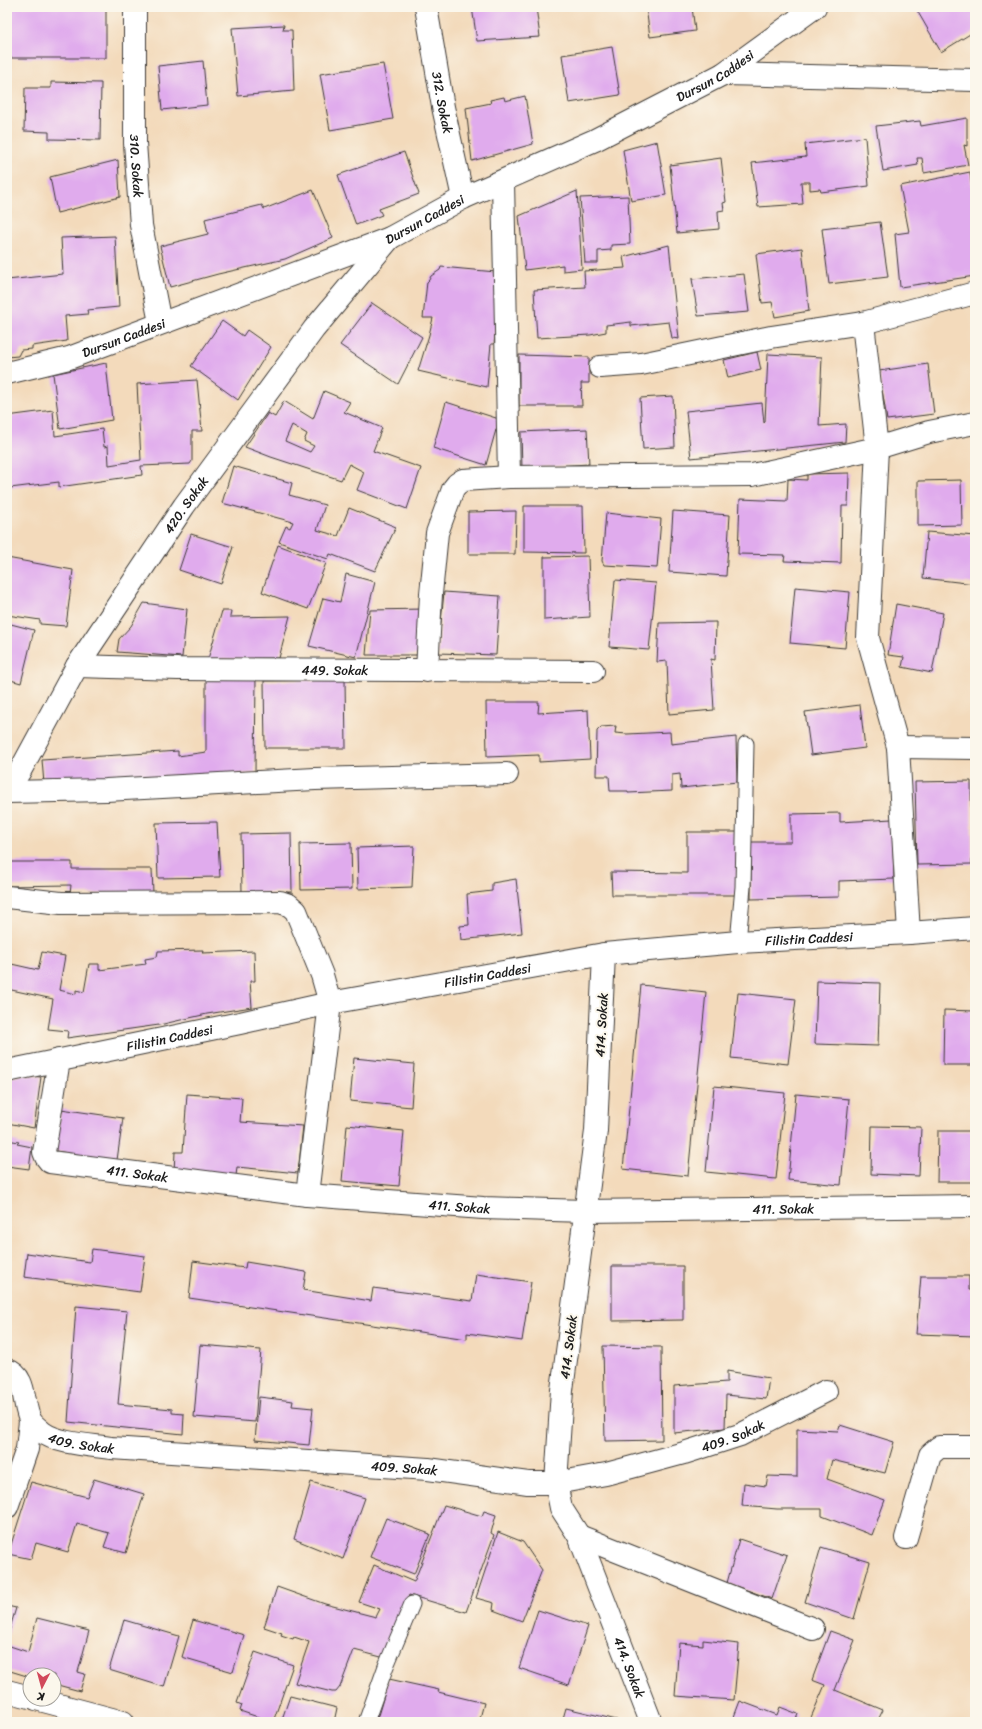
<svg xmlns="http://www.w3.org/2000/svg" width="982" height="1729" font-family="Sriracha,sans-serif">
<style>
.building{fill:#e0abed;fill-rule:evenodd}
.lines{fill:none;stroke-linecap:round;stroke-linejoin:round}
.lane-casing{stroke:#3c3834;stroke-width:17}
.street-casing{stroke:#3c3834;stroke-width:24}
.secondary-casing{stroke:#3c3834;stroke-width:24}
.lane{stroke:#fff;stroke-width:15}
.street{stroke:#fff;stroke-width:22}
.secondary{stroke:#fff;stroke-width:22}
.labels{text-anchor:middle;stroke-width:4;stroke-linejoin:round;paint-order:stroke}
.street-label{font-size:13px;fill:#1c1c1c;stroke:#fbf7ec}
</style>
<rect width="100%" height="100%" fill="#fbf7ec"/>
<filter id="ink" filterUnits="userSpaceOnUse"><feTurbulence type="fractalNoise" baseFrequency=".025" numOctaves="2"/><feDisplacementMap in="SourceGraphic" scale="8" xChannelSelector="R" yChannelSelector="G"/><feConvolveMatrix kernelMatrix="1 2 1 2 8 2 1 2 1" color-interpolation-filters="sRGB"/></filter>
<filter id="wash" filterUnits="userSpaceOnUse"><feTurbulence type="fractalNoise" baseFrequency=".012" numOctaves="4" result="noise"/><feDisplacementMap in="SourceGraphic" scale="16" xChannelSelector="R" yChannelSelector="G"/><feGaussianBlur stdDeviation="0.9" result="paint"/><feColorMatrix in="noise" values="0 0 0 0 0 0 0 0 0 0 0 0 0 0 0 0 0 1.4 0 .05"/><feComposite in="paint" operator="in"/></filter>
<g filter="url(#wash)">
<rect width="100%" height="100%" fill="#f3dabb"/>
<g id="blocks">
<path class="building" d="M7,7H106V58H7Z
M472,7H536L540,37L477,41Z
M646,7H692L695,31L650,37Z
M915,7H975V31L941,52Z
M284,25L283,30H292L294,91L238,96L232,28Z
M612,47L620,95L569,103L562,55Z
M203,61L207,105L162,110L158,66Z
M383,64L393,119L330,130L320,74Z
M51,82L101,83L100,140L49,139V132L24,131L25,88H51Z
M525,96L533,144L472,161L466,108L491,103L490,100L504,97L505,101Z
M967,118V146L964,145L968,165L924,173L922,158H917L918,165L883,171L876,126L920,121L921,126Z
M865,137L869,186L821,192L820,189L810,190V182H801L803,204L758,207L752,163L806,157L805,144Z
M657,141L666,195L631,201L623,150Z
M404,152L419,194L379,209L382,215L356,225L338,175Z
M721,158L726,202L723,203L724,210L718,211L719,229L677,233L670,165Z
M118,160L120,197L57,213L50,177Z
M970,172L975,213V276L900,287L895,234L909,232L900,186Z
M313,190L333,238L285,259L218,274L170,287L160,246L208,234L205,219L262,205L264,209Z
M577,191L582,269L563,271V265L525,270L519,216Z
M628,196L630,244L611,245V250L598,251V263H585L580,198Z
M880,222L888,277L829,284L822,229Z
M115,236L119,307L87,310L88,314L65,316L67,341L32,346V349L21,350L18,356L7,357V280L63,274L61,238Z
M669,245L679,339L672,338L669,322L631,326V322L606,325V332L590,335L537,338L534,290L585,287L584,271L625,268L623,257Z
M802,248L809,311L775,317L772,302L762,303L756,254Z
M441,267L496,272L500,293L494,344H491L487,387L418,371L429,335L433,318H423L427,282L429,280L431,276L440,270Z
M744,274L749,312L698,316L692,279Z
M372,303L422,337L398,384L340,345Z
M222,321L243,336L247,330L271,347L238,400L191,366Z
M757,352L761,370L728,378L724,360Z
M768,354L822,357L819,426L846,424L845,442L691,458L686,411L762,403L764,423L765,422Z
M519,355L589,357V383H581L582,406H519Z
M106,363L112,420L60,429L53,374Z
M928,364L934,414L887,420L879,371Z
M197,380L202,431H192V461L190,464L141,466L142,475L59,487V482L10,488L7,462V416L53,410L55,436L102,429L104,447L108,446L109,465L141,460L137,384Z
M324,391L350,402L344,412L382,428L373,451L421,468L407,509L357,490L364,472L349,464L341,480L271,457L245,447L268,413L275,417L284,401L313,419ZM292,425L307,434L304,441L314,446L310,452L285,441Z
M673,396L675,447L643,449L640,398Z
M446,402L499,419L486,465L433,448Z
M587,429L589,464L522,468L521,432Z
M233,466L292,483L289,495L325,505L317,530L338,536L349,508L396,527L375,571L330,554L328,559L279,542L286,526L290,528L293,522L222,503Z
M849,473L848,506H842L841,563L784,561L785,555L738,554L740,499L787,501L788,479L807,480V474Z
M961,480L962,525L918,526V481Z
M524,506H583L584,553L524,552Z
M516,511L515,554H468V512Z
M673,511L730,515L726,576L669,572Z
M606,513L661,519L657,568L604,565L602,561Z
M927,532L975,536V584L923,578Z
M191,534L233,547L221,584L179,570Z
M278,545L326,563L308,609L262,592Z
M588,556L590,617L544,620V557Z
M7,558L73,570L66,626L40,624V620L7,615Z
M346,574L375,582L356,657L309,646L323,598L340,602Z
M615,580L656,583L649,650L609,647Z
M795,587L850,592L845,648L790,643Z
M444,592L500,596L496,655L438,653Z
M144,603L187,609L182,657L117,652L119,639L131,626Z
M896,604L943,613L932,673L902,667L904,657L888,655Z
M424,609L422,655H366L370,610Z
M222,611H231L230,617L290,616L279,658L208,659Z
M716,622L715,660L711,659L714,710L669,714L667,661L657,662L659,623Z
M7,623L34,630L21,683L7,679Z
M206,675L256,676L255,773L44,784L42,760L178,751V756L206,752Z
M345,680L346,748H265L264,681Z
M486,702H539L538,713L588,710L590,759L539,762V755L487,757Z
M860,705L865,748L811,755L805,712Z
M616,726L615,733L627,734L670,732L671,744L736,737L737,782L681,788L680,774L672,775V791L628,793V791H610L609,776H596L597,731L601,727Z
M971,781L972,864L917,865L915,782Z
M840,813V822L892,819L894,879L839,881V897L751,899V842H791V814Z
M217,822L220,877L158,878L156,823Z
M687,832H737V895H612L611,872L687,873Z
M291,833L292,892L242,893L241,834Z
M351,843L352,889L301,890L300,844Z
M414,846L412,887L358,889L357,848Z
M7,862H72V869H152L153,893L70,894L71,885L7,886Z
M516,879L522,933L461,940L460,926L469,925L467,894L492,891V883Z
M203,950L202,953L254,951L255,981H250L252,1007L207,1014L159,1025L67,1038L68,1031L48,1029L53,999L7,989V963L38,970L42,952L65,956L59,990L76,994V990L84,992L89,964H99V970L146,964L145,959L157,957L158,951Z
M817,981L880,983L878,1046L815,1044Z
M641,985L706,992L688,1176L623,1169Z
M738,993L796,999L788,1064L731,1058Z
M944,1010L975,1011V1065H943Z
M354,1058L414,1064L411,1107L350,1101Z
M22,1075L41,1077L34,1128L7,1123V1079Z
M714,1086L785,1093L776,1179L706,1172Z
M187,1094L242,1098L240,1122L303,1126L298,1173L237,1167L236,1176L174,1172L175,1152H183Z
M796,1094L849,1099L841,1185L788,1180Z
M61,1109L123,1118L117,1160L55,1151Z
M347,1125L404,1131L399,1186L342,1181Z
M872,1126L921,1127L919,1176L871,1174Z
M938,1131H975V1182H937Z
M7,1140L19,1142L17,1144L32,1147L29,1169L7,1166Z
M92,1249L145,1256L140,1292L24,1277L27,1253L90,1262Z
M193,1261L245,1268L246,1262L306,1272L303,1290L371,1301L373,1288L472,1301L476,1274L531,1282L522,1341L467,1333V1339L189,1298Z
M612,1266H683V1320L612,1321Z
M921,1276H969V1290H975V1336L916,1334Z
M76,1306L127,1311L118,1404L172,1409V1413L184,1414L183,1434L68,1422Z
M200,1345L261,1350L255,1422L194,1417Z
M603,1346L661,1347L662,1440L605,1441Z
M727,1371L769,1378L766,1399L726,1395L725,1428L674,1433V1386L727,1382Z
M259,1397L293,1401L292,1406L313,1408L309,1445L255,1440Z
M840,1425L894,1442L885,1473L832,1460L827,1479L885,1500L872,1535L822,1516V1509H777L742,1506L744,1483L766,1486L768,1476L797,1477V1429L838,1431Z
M94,1479L144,1494L126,1553L104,1547L109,1533L77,1524L68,1552L36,1543L31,1559L8,1554L31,1482L87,1497Z
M311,1482L365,1498L343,1559L294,1539Z
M444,1505L482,1516L484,1511L496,1515L491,1533L494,1535L466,1612L409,1595L385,1658L354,1650L340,1687L336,1692H332L295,1683L309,1642L294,1637L293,1639L281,1635L282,1633L264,1627L277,1587L325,1604L376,1617L380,1609L359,1602L374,1565L414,1582Z
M386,1518L430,1534L414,1574L370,1557Z
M498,1532L523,1542L542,1570L522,1621L493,1610L494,1603L476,1598Z
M739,1539L787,1555L772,1599L727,1583Z
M821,1547L870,1562L854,1619L805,1602Z
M7,1606L16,1608L7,1638Z
M538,1610L588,1626L569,1685L519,1668Z
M37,1618L89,1631L78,1672L85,1674L80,1691L54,1684V1675H30V1677L7,1670V1645L28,1652Z
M124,1620L179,1636L164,1687L109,1670Z
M193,1620L244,1635L233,1672L182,1657Z
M830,1631L855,1640L835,1690L883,1710L877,1722H809L825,1685L812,1680Z
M703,1640L739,1644L734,1700L675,1696L679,1643L703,1645Z
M255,1652L293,1665L273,1722L240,1711L242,1705L237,1703Z
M389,1679L439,1690L438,1692L484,1703L479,1722H376Z
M290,1696L337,1708L334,1722H281Z
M740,1701L777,1715L780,1707L798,1714L795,1722H732Z
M566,1708L617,1720L616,1722H562Z"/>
</g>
</g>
<g filter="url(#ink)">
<use href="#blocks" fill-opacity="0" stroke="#3c3834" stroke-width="1"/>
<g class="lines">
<defs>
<path id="lane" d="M738,942L743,887L746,744
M366,1722L386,1666L412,1604"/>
<g id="street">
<path id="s1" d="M135,7V143L141,225L160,323"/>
<path id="s2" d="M426,7L443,107L463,198"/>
<path d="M723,74L975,80"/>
<path d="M503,181L509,477"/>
<path d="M863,323L877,448L868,638L898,747L909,933"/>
<path d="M600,367L641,364L771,337L863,323L975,293"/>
<path id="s3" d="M77,666L178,669L593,671"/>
<path d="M427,671L431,594L437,533L453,489L457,484L463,480L509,477L752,475L877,448L929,432L975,423"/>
<path d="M898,747L975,748"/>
<path id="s4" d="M7,790L20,771L77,666L184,506L314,329L390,238"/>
<path d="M7,792L106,790L315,779L507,774"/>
<path d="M7,897L61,903L280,902L289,905L296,911L322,975L330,1003L307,1195"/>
<path id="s5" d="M604,954L596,1131L562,1390L556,1483L561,1508L579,1536L651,1722"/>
<path id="s6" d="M59,1060L44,1152L46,1157L50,1162L307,1195L483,1208L585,1211L975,1206"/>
<path id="s7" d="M7,1370C28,1376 22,1408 31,1421C33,1425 39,1429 42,1432C58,1444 91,1445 111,1448L428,1469L528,1483H556L606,1474L684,1453L740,1435L826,1391"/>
<path d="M7,1507L27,1449L30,1421"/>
<path d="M579,1536L813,1629"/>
<path d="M906,1538L930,1455L939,1447H975"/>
<path d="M7,1691L30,1697"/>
<path d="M36,1699L123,1722"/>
</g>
<g id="secondary">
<path id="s8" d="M7,373L69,358L390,238L463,198L595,140L723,74L815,7"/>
<path id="s9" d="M7,1071L240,1023L330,1003L604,954L738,942L909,933L975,928"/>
</g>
</defs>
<use href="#lane" class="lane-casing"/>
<use href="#street" class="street-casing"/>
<use href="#secondary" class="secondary-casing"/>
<use href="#lane" class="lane"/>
<use href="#street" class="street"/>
<use href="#secondary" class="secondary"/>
</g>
</g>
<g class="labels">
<g class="street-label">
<text dy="5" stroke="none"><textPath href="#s8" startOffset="770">Dursun Caddesi</textPath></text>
<text dy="5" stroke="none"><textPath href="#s2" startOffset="97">312. Sokak</textPath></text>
<text dy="5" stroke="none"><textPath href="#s1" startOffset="159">310. Sokak</textPath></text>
<text dy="5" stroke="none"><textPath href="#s8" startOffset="446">Dursun Caddesi</textPath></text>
<text dy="5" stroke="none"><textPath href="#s8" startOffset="122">Dursun Caddesi</textPath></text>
<text dy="5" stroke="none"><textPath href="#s4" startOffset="337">420. Sokak</textPath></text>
<text dy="5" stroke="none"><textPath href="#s3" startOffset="258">449. Sokak</textPath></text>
<text dy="5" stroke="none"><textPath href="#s9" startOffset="814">Filistin Caddesi</textPath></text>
<text dy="5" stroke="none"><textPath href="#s9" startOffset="490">Filistin Caddesi</textPath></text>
<text transform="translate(601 1025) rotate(-87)" y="5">414. Sokak</text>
<text dy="5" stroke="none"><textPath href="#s9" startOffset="166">Filistin Caddesi</textPath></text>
<text dy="5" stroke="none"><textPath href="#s6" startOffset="193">411. Sokak</textPath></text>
<text dy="5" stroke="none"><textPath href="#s6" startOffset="517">411. Sokak</textPath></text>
<text dy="5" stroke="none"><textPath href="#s6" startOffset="841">411. Sokak</textPath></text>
<text transform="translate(568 1347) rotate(-83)" y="5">414. Sokak</text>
<text dy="5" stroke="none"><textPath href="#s7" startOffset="776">409. Sokak</textPath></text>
<text dy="5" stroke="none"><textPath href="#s7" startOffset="116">409. Sokak</textPath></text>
<text dy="5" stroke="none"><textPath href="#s7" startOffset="440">409. Sokak</textPath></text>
<text dy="5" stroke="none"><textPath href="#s5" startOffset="731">414. Sokak</textPath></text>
</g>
</g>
<rect width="982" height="1729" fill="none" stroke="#fbf7ec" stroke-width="24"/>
<g transform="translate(42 1687) rotate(186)"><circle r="19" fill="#fbf7ec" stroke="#a29f99"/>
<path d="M0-3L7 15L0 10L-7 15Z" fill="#d1495b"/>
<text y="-6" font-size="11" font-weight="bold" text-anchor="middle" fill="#1c1c1c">K</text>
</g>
</svg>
